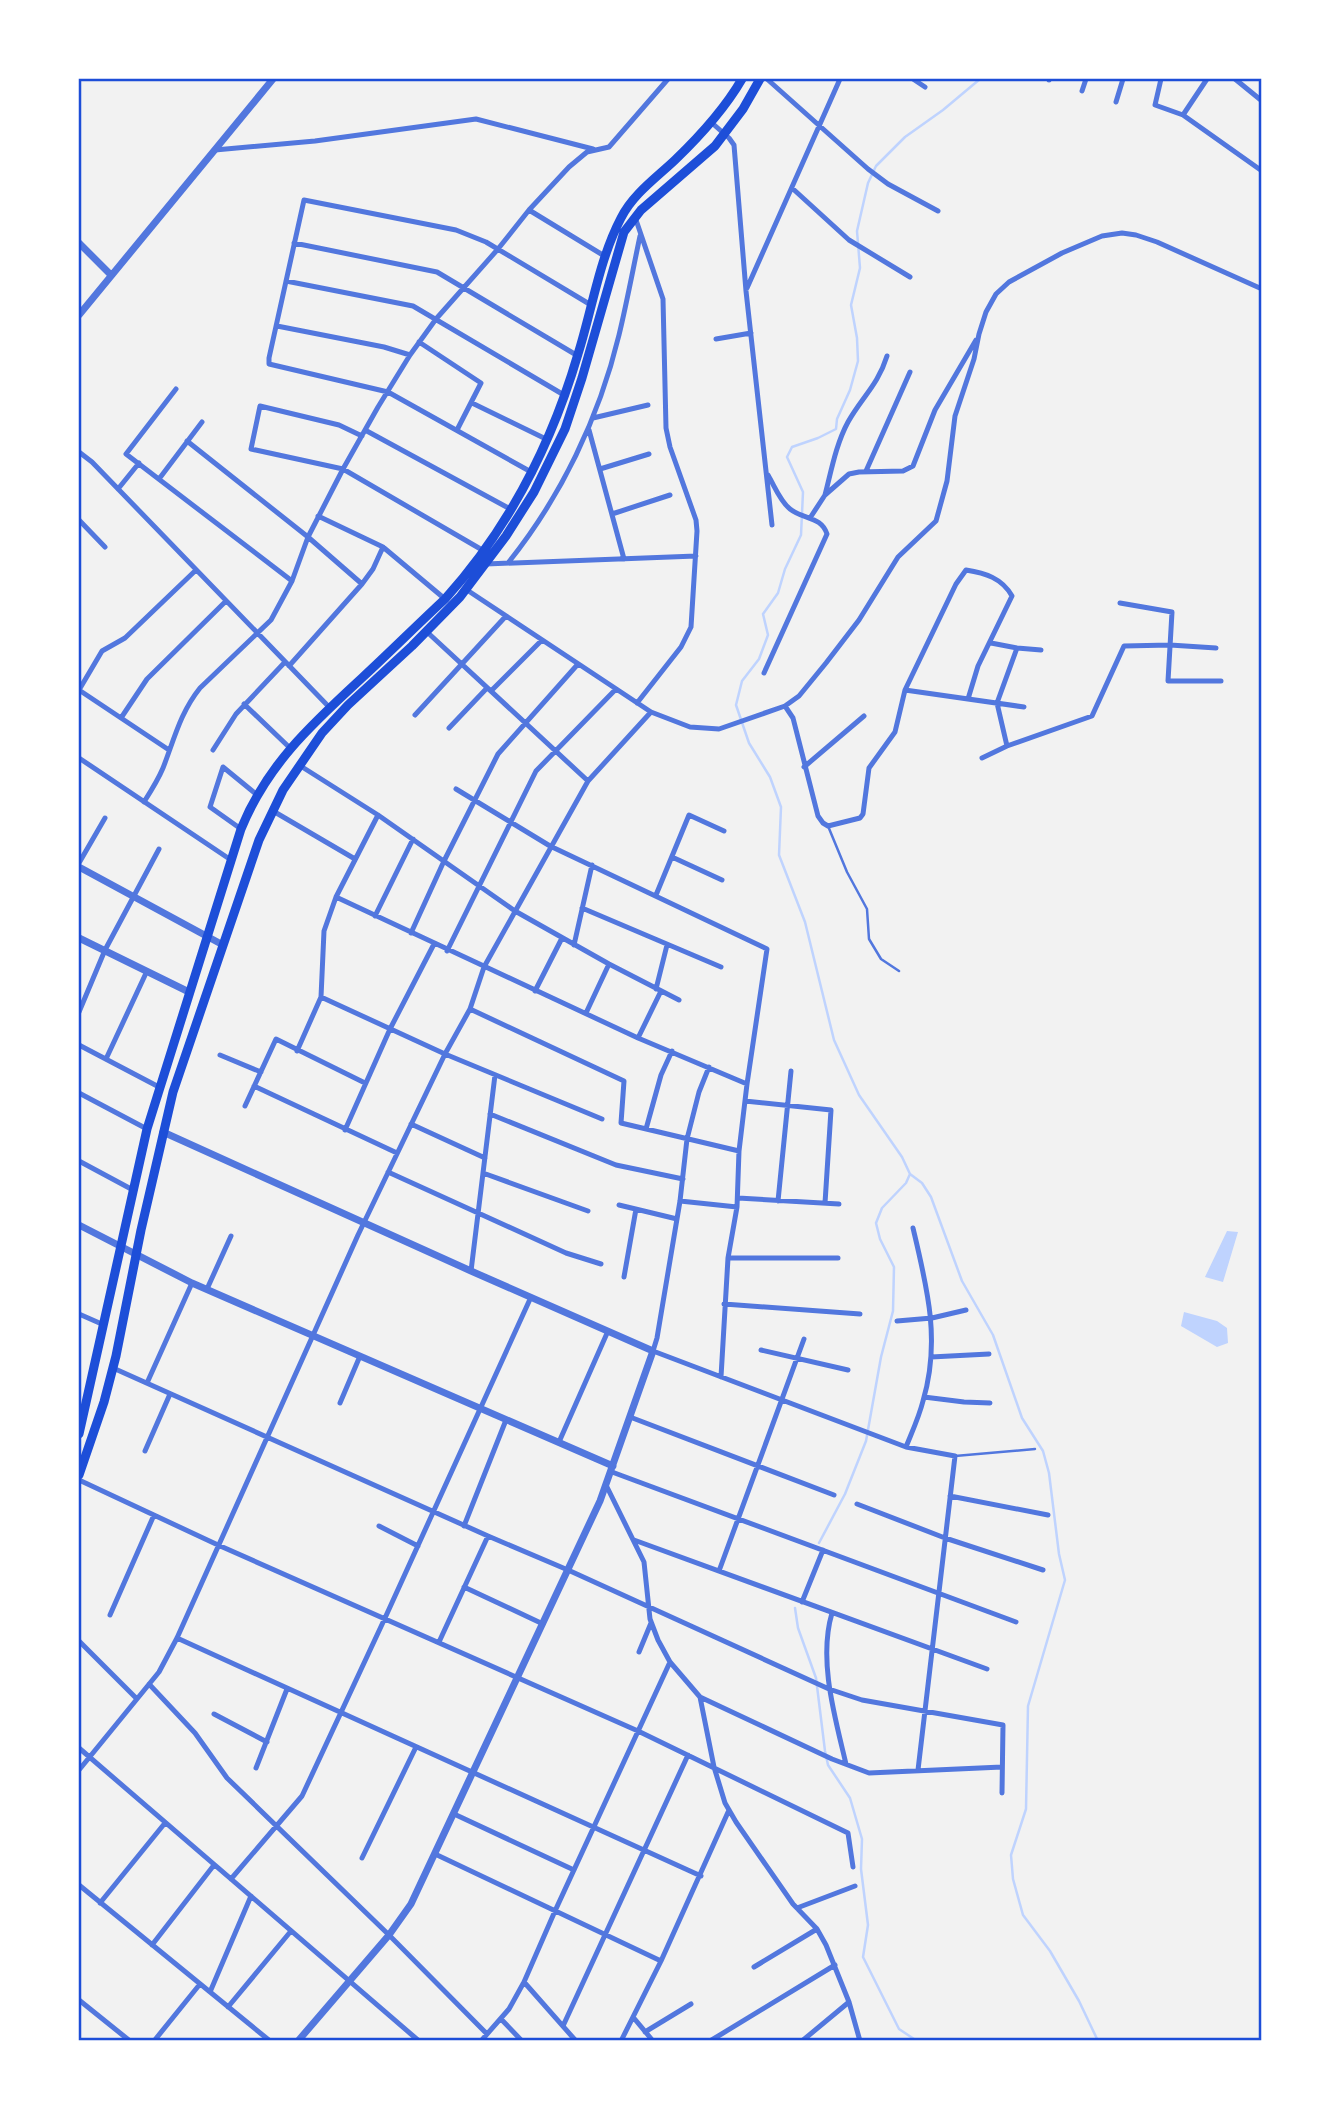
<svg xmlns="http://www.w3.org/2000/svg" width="1341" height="2120" font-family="Ubuntu,sans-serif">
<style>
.water{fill:#bfd3fe}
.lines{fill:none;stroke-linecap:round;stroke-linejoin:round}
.stream{stroke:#bfd3fe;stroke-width:2.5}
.service{stroke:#5277de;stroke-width:2.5}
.minor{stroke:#5277de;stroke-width:5}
.tertiary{stroke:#5277de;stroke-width:7}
.primary{stroke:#1d4ed8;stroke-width:9}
.neatline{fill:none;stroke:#1d4ed8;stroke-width:2.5}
</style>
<rect width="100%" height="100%" fill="#f2f2f2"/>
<path class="water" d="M1227,1231L1238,1232L1223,1282L1205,1277Z
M1184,1312L1217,1321L1227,1328L1228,1343L1217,1347L1181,1326Z"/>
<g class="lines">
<path class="stream" d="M910,1174L922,1183L931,1197L962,1281L993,1335L1022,1418L1043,1451L1049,1473L1059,1554L1065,1580L1028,1706L1026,1809L1011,1855L1013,1879L1023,1915L1050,1951L1079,2001L1098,2041
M819,1543L845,1494L866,1441L881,1357L893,1311L894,1267L880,1239L876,1223L882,1208L906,1183L910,1174L902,1157L859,1095L834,1040L805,922L779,855L781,807L770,777L749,743L736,705L742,681L759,659L768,635L763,614L778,593L785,569L801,535L803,492L787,457L792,447L818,438L836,429L837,419L850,390L858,361L857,338L851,305L860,268L857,231L868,183L876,166L905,137L943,110L980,79
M795,1608L798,1628L816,1678L825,1751L828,1765L850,1798L862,1839L861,1869L868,1925L863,1957L899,2029L917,2041"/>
<path class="service" d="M828,826L847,872L867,909L869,939L881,959L899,971
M955,1456L1035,1449"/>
<path class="minor" d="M767,79L868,169L888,184L938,211
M913,79L925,87
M1161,79L1155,105L1183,115L1262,171
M1235,79L1262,101
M1049,80V79
M1082,91L1086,79
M1116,102L1123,79
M1183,115L1207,79
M712,123L729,138L734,145L746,291L772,525
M215,150L315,141L476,119L593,149
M792,188L849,240L910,277
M529,210L606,257
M635,217L663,299L666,428L670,447L696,520L697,531L691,627L681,647L637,703
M294,243L437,272L578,356
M286,281L413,306L564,395
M747,288L840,79
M277,326L384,347L410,355
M716,339L751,333
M419,342L481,383L457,430
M176,389L126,454L292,581
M472,403L548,440
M593,418L648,405
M365,430L512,510
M589,430L624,559
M362,436L339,425L260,406L251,449L343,469L484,551
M187,441L308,537L362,584
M79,452L92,462L330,708
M600,469L649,454
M866,471L910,372
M533,473L388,392L269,364V358L304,200L456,230L486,242L591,305
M159,479L202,422
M118,489L139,463
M825,495C831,472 836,444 848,422C862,397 878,385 887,356
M612,514L670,495
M318,516L383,547L445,599
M810,518L825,495L849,474L859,472L903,471L913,466L935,410L976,340
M79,520L105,547
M508,563C561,497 599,418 619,335C627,302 633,269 640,236
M486,564L696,556
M467,590L651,712L690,727L719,729L785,706L799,696L826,663L859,620L898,557L936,521L947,481L955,416L974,359L979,334L986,312L996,294L1009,282L1062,253L1102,236L1122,233L1136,235L1157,242L1262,289
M1120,603L1172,612L1168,681H1221
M426,631L588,781
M991,643L1017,648L1041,650
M289,666L362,584L373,569L383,547
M764,673L827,534C821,516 804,520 790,509C780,501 775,487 768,475
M79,690L102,651L125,638L196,570
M79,690L169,750
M905,690L1024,707
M491,691L542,640
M244,704L290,748
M785,706L793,718L818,816L823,823L828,826L860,818L863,814L869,768L895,732L905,690L956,584L966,570C985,573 1002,578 1012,596L978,666L968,699
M415,715L506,616
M121,718L147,679L226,601
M449,728L487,688
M1007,746L997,703L1017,648
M213,750L236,714L285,662
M79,758L231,860
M982,758L1007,746L1092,716L1124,646L1170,645L1216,648
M299,765L378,815L515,911L609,964L679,1000
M804,767L864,716
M456,789L550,846L767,949L747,1084L739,1151L737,1207L728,1258L721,1377
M144,802C151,791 158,780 163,768C174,740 180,713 200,688L271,620L292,581L308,537L343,469L378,407L410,355L436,319L498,249L529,210L569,167L587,152L609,147L668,79
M273,811L355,859
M241,829L210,807L223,767L256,794
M672,857L722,880
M79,863L105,818
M656,895L689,815L724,831
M336,897L638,1038L747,1084
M582,908L721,967
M375,916L413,839
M411,933L444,861L498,754L578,664
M574,945L592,865
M447,951L536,771L616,689
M656,989L667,945
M535,991L562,938
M321,997L445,1054L602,1119
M470,1009L624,1081L621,1123L739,1151
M79,1012L105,950L159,849
M586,1013L609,964
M638,1038L661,991
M79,1045L159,1087
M297,1051L321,997L324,931L336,897L378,815
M220,1055L261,1072
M106,1059L147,971
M709,1067L699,1092L687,1139L680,1201L657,1338L653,1351L906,1447L955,1456L918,1770
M254,1086L397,1153
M79,1093L147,1129
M745,1101L831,1110L825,1203
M245,1106L276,1039L365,1083
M490,1114L616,1165L683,1179
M411,1124L485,1158
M646,1129L661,1075L672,1051
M345,1130L390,1029L434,944
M79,1161L133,1190
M388,1172L566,1253L601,1264
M483,1173L588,1211
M738,1198L839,1204
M680,1201L737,1207
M778,1201L791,1071
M619,1205L677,1219
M728,1258H838
M471,1271L495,1075
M624,1277L636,1209
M207,1289L231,1236
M724,1304L860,1314
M79,1314L104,1325
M897,1321L932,1318L966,1310
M761,1350L848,1370
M931,1357L989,1354
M113,1368L488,1536L568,1570L829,1689L862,1700L1003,1725L1002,1793
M147,1383L192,1283
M924,1397L964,1402L990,1403
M340,1403L360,1356
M630,1417L834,1495
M559,1442L608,1331
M906,1447C912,1432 919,1417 923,1401C941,1341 927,1287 913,1228
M145,1451L170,1394
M612,1472L1016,1622
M79,1480L218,1545L638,1731L848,1833L853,1867
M606,1485L644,1562L650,1619L658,1640L670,1662L700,1697L714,1767L725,1803L736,1822L793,1904L817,1929L826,1945L849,2002L860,2041
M950,1496L1048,1515
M857,1504L945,1538L1043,1570
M379,1526L418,1546
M464,1526L506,1420
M634,1540L987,1669
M719,1571L804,1339
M464,1587L543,1624
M802,1602L823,1550
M832,1613C818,1660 835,1717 846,1764
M110,1615L154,1515
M177,1638L701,1876
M79,1641L136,1698
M439,1642L488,1536
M639,1652L651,1623
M149,1684L195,1733L227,1778L389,1935L487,2034
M700,1697L832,1759L869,1773L1002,1767
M214,1714L267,1742
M79,1748L419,2041
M256,1768L287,1689
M79,1770L159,1672L177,1638L358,1235L445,1054L470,1009L484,967L588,781L651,712
M454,1814L574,1870
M435,1854L661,1961
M362,1858L416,1747
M231,1879L302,1796L385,1618L531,1297
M79,1885L270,2041
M100,1903L165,1823
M797,1908L855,1886
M152,1945L214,1865
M754,1967L817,1929
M524,1982L576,2041
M210,1992L251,1896
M79,2000L130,2041
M228,2007L291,1931
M633,2017L653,2041
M501,2019L522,2041
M563,2026L688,1755
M645,2032L691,2004
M154,2041L200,1984
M481,2041L509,2009L524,1982L555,1911L670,1662
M621,2041L661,1961L729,1810
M710,2041L835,1965
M802,2041L849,2002"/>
<path class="tertiary" d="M79,243L111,275
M79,315L273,79
M79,867L223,945
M79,938L189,992
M163,1132L471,1271L653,1351L600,1501L411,1904L389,1935L298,2041
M79,1225L192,1283L613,1466"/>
<path class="primary" d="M79,1434L147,1129L241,829C268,763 313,723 364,676C391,651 418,624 445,599C509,528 551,446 578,354C592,310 599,260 621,218C633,194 656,178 675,160C701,135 724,110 742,79
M79,1475L104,1402L116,1356L141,1230L173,1092L259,840L283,790L322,733L348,705L412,646L460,597L506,536L534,492L565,429L582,378L624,232L641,210L715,146L743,109L760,79"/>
</g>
<rect width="1341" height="2120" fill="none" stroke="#ffffff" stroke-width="161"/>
<rect x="80" y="80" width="1180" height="1959" class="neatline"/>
</svg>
